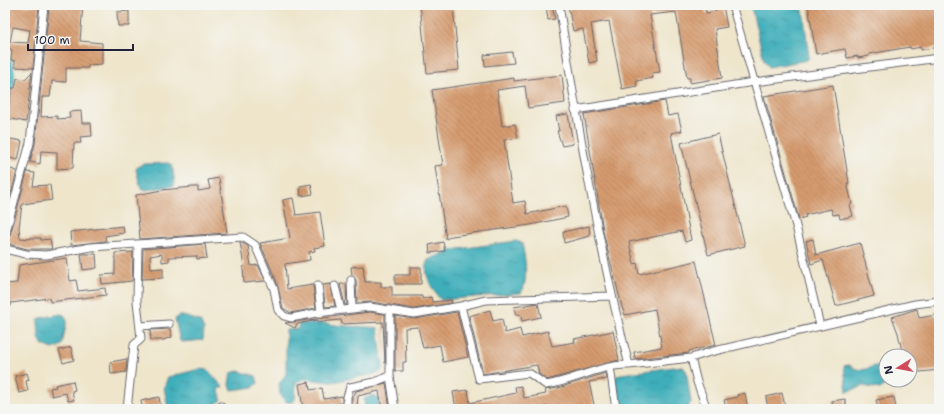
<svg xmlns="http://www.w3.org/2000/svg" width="944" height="414" font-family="'Shantell Sans',sans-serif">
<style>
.water{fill:url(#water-ripples);stroke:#30687a}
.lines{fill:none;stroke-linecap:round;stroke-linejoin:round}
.canal{stroke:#3eaeba;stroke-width:7}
.building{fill:url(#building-back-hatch);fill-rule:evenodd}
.minor-casing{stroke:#69666d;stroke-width:9}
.minor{stroke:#fff;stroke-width:7}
</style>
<defs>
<pattern id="water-ripples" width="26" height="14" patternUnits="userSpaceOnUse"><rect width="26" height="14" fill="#3eaeba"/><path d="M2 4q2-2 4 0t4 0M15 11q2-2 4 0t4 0" fill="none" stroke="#348d98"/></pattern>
<pattern id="building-back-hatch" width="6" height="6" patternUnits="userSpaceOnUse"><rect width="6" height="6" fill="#d69b6e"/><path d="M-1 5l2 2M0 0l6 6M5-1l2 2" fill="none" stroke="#ad7e5c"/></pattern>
</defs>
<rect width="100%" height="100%" fill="#f6f6f2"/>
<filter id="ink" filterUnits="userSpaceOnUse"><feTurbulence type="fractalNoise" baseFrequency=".025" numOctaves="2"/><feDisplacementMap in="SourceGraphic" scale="8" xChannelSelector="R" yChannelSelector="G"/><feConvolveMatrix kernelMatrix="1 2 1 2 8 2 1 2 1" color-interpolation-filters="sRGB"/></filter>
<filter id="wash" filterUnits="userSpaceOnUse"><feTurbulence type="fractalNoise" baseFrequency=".012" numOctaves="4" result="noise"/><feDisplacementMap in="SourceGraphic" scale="16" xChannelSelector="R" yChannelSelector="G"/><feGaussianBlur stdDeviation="0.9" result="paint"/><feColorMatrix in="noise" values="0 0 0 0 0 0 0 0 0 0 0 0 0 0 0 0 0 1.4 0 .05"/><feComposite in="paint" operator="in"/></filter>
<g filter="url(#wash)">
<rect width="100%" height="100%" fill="#eee5cb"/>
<path class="water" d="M752,5H793L803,10L809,57L807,60L769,67L764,60L751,7Z
M168,163L172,165L175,183L173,186L146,190L141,188L136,170L137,167L143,164Z
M516,241L522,243C525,257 529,281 521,293L441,300C433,292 422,272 428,260L452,250Z
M61,314L64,315L67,320L62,345L53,349L43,345L39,338L38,321L40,318Z
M178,316H183L200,321L204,330L203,340L183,342L180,341L175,319Z
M324,323C342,327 360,326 378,328L383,369L378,373L333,382L304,379L296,382L295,399L292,402H286L280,394L279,384L286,374V330L298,329L299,324Z
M849,365C864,375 867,366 882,365C887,373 889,383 880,389L863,386L847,392L844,366Z
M682,366L686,370L691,402L687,408L619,409L615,377L621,374Z
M200,369L208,370L223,387L218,389C220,393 222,397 220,401C215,409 178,409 168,409L164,387L168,377Z
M238,371L256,376L258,383L254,387L232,390L229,384L231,373Z
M373,395L378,398L380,409L365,408L364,399Z"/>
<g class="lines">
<path class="canal" d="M5,58C15,69 13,84 5,96"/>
</g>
<g id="blocks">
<path class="building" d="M5,5L39,6L33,68L15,67V61L11,60L12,50L9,48L8,53H5ZM13,27L30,30L28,43L10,42Z
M52,5H83L80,41L102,43V64L88,65V68H66V82L52,81L50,97H42L41,117L57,116V119L70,118L69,112L81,111L82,123H91L92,136L80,137L81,143H74L73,168L57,169V152L41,151L40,164L30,162L35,144L49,7H52Z
M420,5H453L459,70L427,73Z
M546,5H552L555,19L548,20Z
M568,5H705L706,13L716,11L715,5H723L727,27L715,29L722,78L690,83V78H687L676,12L650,15L660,72L652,73L653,78L636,81L637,86L622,89L609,21L591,24L597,61L589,63L583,29L573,31Z
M808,5H939V47L921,50V47L911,49L910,47L869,54V56L858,58V56L847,58L845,49L816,54Z
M129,11V26H118L117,12Z
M512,52L514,63L485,66L484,55Z
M32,72L26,122L6,118L12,88H15L17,78L25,79Z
M562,75L565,103L528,108L525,86L497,90L502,126L515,124L518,138L504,140L513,203L525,201L527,214L566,206L568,217L530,225L452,236L446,239L435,166L443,165L432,90L514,78V81Z
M833,85L849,183H847L852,204L850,205L853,216L840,219L839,214L833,215L831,209L805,215L806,217L799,219L764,96Z
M665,101L668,116L678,114L682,131L671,133L691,240L685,242L682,231L629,242L634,264L637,263L639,274L696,261L716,345L689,351V353L635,359L634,352L662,347L655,309L625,315L622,307L604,236L584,114Z
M568,114L573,144L562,146L557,131H559L556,116Z
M718,134L745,246L708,255L681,143Z
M5,138L22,141L18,160L5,157Z
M5,167L17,171L5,216Z
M27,172L35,173L33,186L50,185L52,200L22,204L19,228L20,238L30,239V238H41V240L50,239L52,249H27L5,243V240L10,236Z
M219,178L227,233L140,239L136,195L162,190L193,187H198V191L210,189L208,180Z
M311,184L313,194L301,196L300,186Z
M293,198L296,215L320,212L325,246L314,248L315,251L309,252L310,260L285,264L287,289L313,285L316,308L291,313L283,308L276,280L260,243L290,238L283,200Z
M123,226L124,233L105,236L106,241L71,245L70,232Z
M589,226L590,236L564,243L563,232Z
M813,239L816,255L860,243L874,296L836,306L823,260L811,264L806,241Z
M240,242L248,246L251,266L258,265L266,282L265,281L244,283L243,267H244Z
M443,242L445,251L430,253L429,245Z
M205,244L207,258L197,259V256L169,257V261L162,262V254L150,256L151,269L163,268V278L142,279L143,249Z
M133,252L132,281L102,284L101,275L115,274V253Z
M81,254H96L97,268L83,270Z
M67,258L70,281L76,280L78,291L105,288L106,295L50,302L49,298L11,303V306H5V284L17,283L19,265Z
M363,266L365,282H381V287H392V296H422V299L431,297L432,302L451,300L452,303L414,309L371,302L357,303L356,280L352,275L351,267Z
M410,267H421V284H395V275H410Z
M331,284L335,306L325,307L323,285Z
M340,284H346L347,305H345Z
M538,303L541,317L522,321L520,314L516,315L514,307Z
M917,309L919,318L936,315L939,326V370L910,373V354L903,356L898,333L892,317Z
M490,310L493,321L502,319L505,333L520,329L522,337L548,331L552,346L575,342L574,339L613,331L619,360L547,380L539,374L537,365L483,374L469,316Z
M370,312L385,314V363L383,322L342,324L341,320L319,322L318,320L297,324L295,328L285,323Z
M457,312L468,357L443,362L440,345L423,348L418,327L405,328L406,362H403V371H395V316L415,319Z
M170,329L172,337L163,340H151L150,330Z
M71,347L74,360L63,363L59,350Z
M127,359L126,372L111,374L110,362Z
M27,373L29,380L26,381L28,391L19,393L15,376Z
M606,373L607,379L589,382L595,409H550L549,406L535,409H456L453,392L468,390L470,403L516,393L515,387L521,386L524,398L546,394L545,390L558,388Z
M73,381L75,390L72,391L74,400L68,401L66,393L52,396L50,388L56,387L55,385Z
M309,382L310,390L322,388L324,399L342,396V403L303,409L299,384Z
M386,383L390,409H382L379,391L358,396L357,409H352V398L356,391Z
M745,393L748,409H726L724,400L738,397L737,395Z
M782,393L785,406L768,409L766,397Z
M159,397L161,408L145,409L144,406H142L141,401Z
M894,397L896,409H878L876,400Z
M845,399L847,408L833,409L832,401Z"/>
</g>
</g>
<g filter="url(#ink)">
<use href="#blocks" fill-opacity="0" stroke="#69666d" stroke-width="1"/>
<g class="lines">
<defs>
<path id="minor" d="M559,5C578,126 598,246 629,365L691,358L697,382L707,409
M732,5L796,226L820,326
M575,110L754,82L939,58
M5,235L30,143L44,5
M5,249L26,254L46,255L91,247L243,237L255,245L274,289L278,310L284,316L291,318L316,313L370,307L414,314L461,306L479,379L529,373L546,385C574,381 601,364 629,365
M351,280L352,309
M318,285L321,312
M335,286L341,310
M461,306L486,300L611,296
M140,326L169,324
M691,358L710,352L915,304L939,301
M610,367L616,409
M390,376L395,409
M127,409L134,345L141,339L137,301L138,245
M217,409L221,406
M347,409V397L350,387L375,382L390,376V310"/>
</defs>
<use href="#minor" class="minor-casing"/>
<use href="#minor" class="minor"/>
</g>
</g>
<rect width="944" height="414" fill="none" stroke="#f6f6f2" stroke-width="20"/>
<g transform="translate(898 368) rotate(259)"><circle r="19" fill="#f6f6f2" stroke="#a1a1a9"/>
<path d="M0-3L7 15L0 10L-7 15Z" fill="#d1495b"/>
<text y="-6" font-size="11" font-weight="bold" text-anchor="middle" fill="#22223b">N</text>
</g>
<path d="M28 44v6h105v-6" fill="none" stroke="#22223b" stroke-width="2"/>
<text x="34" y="44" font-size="12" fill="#22223b" stroke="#f6f6f2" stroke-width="3" paint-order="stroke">100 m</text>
</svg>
